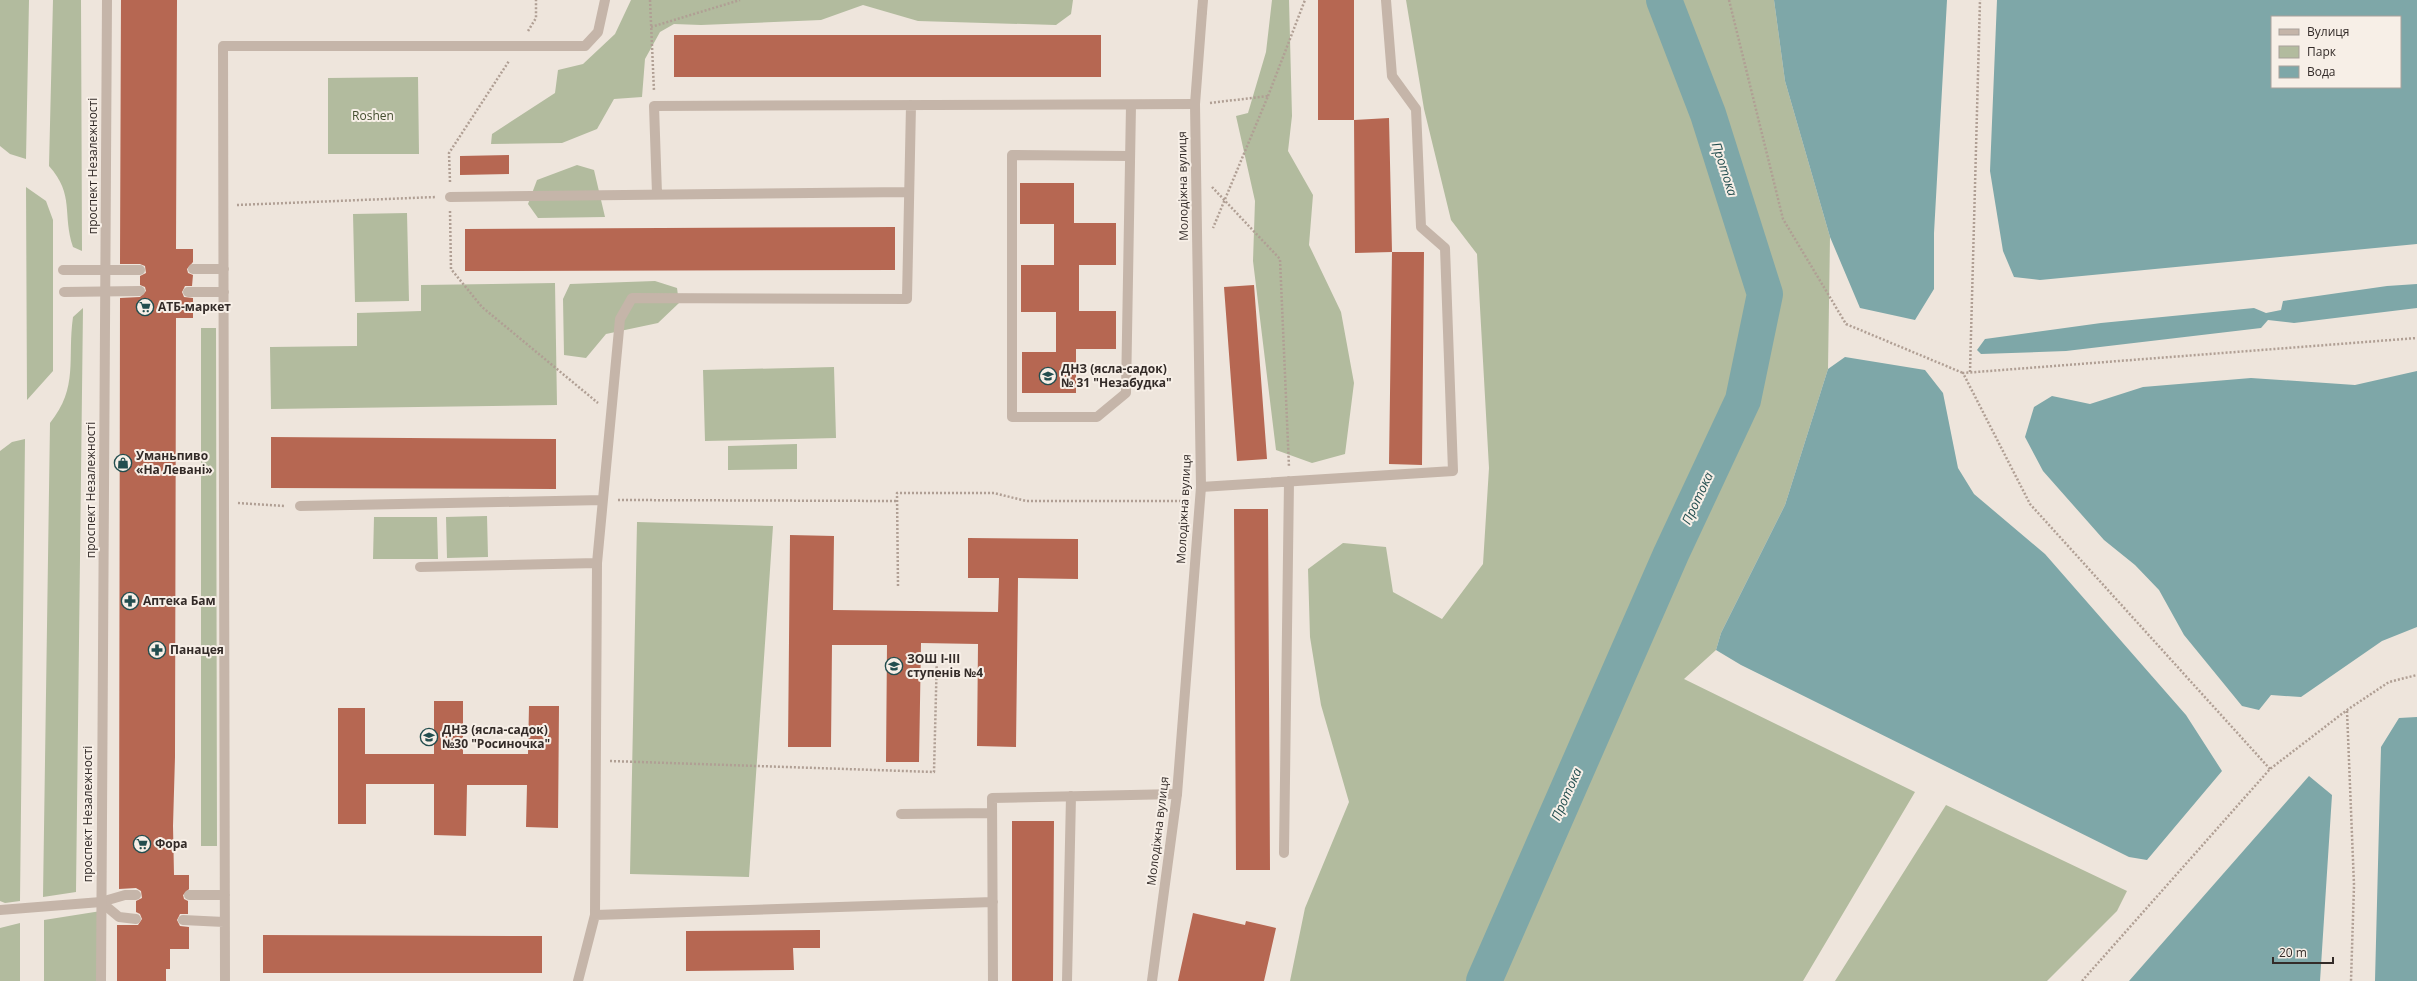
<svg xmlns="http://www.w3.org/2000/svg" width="2417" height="981" font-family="'Open Sans',sans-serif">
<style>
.green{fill:#b2bb9e}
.water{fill:#7ea7a8;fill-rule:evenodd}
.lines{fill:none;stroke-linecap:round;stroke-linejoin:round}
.river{stroke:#7ea7a8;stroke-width:36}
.building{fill:#b66752}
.path{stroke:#b09f94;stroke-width:2.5;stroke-dasharray:2 2;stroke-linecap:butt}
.service{stroke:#c5b5a9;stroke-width:10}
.pedestrian{stroke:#c5b5a9;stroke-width:10}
.minor{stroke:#c5b5a9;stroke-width:10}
.labels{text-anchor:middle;stroke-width:4;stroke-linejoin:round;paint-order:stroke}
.park-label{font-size:12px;fill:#444e2f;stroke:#f7efe7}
.street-label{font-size:12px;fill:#332b28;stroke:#f7efe7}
.poi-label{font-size:12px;font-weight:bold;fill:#332b28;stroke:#f7efe7;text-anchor:start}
.water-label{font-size:13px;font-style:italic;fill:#234e4f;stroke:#f7efe7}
</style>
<rect width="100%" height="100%" fill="#eee5dc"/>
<path class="green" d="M0,0H29L26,159L10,154L0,146Z
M53,0H81L82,251L73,247C62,214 75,195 49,166Z
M631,0H1073L1071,14L1056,25L918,21L863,5L821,20L701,25L674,24L660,32L645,59L642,97L614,99L597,129L562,143L491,144L492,134L555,93L558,70L583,64L615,34Z
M1272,0H1289L1292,116L1288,151L1313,195L1309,245L1341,312L1354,383L1345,454L1312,463L1276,450L1253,261L1255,201L1236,116L1248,113L1266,52Z
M1406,0H1774L1785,81L1830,237L1828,369L1785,505L1721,633L1716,650L1684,679L1915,792L1803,981H1290L1305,908L1349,802L1321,705L1310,637L1308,569L1343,543L1386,547L1393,592L1442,619L1483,564L1489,468L1477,254L1451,220L1424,109Z
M418,77L419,154H328V78Z
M577,165L594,170L605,217L538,218L528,204L537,180Z
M26,187L46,201L53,220V371L27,400Z
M407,213L409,301L355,302L353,214Z
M655,281L677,288L679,303L658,323L606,334L586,358L564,355L563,299L570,284Z
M555,283L557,405L271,409L270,347L357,346V313L421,311V285Z
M83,308L76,892L43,897L50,423C79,387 67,359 73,317Z
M201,328H216L217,846H201Z
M834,367L836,438L705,441L703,370Z
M25,439L20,901L5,903L0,901V451L12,442Z
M797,444V469L728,470V446Z
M487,516L488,557L447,558L446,517Z
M374,517H437L438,559H373Z
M637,522L773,526L749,877L630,874Z
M1946,805L2127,891L2117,911L2047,981H1835Z
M101,911V981H44V920Z
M20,923V981H0V928Z"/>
<path class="water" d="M1774,0H1947L1934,233V289L1915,320L1860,308L1830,237L1785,81Z
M1997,0H2417V244L2040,280L2014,277L2003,251L1990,171ZM2272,17H2400V87H2272Z
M2417,284V308L2294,323L2268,320L2261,328L2066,351L1981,354L1977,350L1985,339L2101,323L2254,308L2266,313L2281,310L2283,301L2387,286Z
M1845,357L1925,370L1943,393L1958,468L1974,494L2045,554L2186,715L2222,771L2147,860L2129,857L1741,665L1716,650L1721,633L1785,505L1828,369Z
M2417,371V627L2382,641L2301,697L2271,695L2259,710L2242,706L2184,635L2159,590L2135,565L2104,540L2043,471L2025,437L2034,407L2052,396L2090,404L2143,387L2251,378L2355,385Z
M2417,717V981H2375L2381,747L2399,718Z
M2309,776L2332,795L2320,981H2129Z"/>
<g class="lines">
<path class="river" d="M1484,981L1671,554L1743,400L1765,294L1708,114L1664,0"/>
</g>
<path class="building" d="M121,0H177L176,249H193V262L187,269L188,273L193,275L192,286H185L182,292L184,297L193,298V318H176L175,757L173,826L174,875H189V889L183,895L184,899L188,901V914H180L177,920L180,926L189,927V949H170V969H166V981H117V925H138L142,919L140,914L136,912V901L142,898L141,891L136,888L119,889L120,298L140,297L146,291L145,287L140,285V276L146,273L145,266L140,264H120Z
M1318,0H1354V120H1318Z
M674,35H1101V77H674Z
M1389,118L1392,252L1355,253L1354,120Z
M509,155V174L460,175V156Z
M1020,183H1074V223H1116V265H1079V311H1116V349H1076V393H1022V352H1056V312H1021V265H1054V224H1020Z
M895,227V270L465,271V229Z
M1392,252H1424L1422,465L1389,464Z
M1254,285L1267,459L1237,461L1224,287Z
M271,437L556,439V489L271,488Z
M1234,509H1268L1270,870H1236Z
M790,535L834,536L833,610L998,612L999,578H968V538L1078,539V579L1018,578L1016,747L977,746L978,644L921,643L919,762H886L887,645H832L831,747H788Z
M434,701H463V754H528L529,706H559L558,828L526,827L527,785H467L466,836L434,835V784H366V824H338V708H365V754H434Z
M1012,821H1054L1053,981H1012Z
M1193,913L1245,925L1246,921L1276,928L1264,981H1178Z
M820,930V948H793L794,970L686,971V931Z
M263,935L542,936V973H263Z"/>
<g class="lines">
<path class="path" d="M650,0L654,91
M1729,0L1783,219L1846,324L1963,373
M651,27L740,0
M528,31L536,18V0
M1268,96L1305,0
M1210,103L1268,96L1213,228
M450,182L449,153L509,61
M1212,187L1280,259L1289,467
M237,205L436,197
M450,211L451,269L482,307L598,403
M1970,372L1980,0
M618,500L897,501
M238,503L285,506
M898,586L897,493H994L1026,501H1185
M2347,711L2354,885L2351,981
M610,761L934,772L937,653
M2270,769L2030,504L1963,373L2417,338
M2082,981L2270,769L2347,710L2389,682L2417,675"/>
<path class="service" d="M1202,12L1203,0
M1129,156L1012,155V417H1097L1126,393L1131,105
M657,194L654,106L1195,104
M450,197L908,192
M193,269H224
M63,270H140
M64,292L140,291
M188,292H224
M1201,487L1453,471L1445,248L1421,227L1416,109L1392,76L1386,0
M300,506L603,500
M420,567L597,563
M901,814L992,813
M1284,853L1289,481
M189,895H225
M101,902L119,917L136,919
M0,910L101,902L125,895H136
M595,915L993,902
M183,920L224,922
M225,981L223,46H585L598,32L605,0
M578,981L595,915L597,563L620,319L632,298L907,299L911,105
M993,981L992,798L1177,794
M1067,981L1071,796"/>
<path class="pedestrian" d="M101,981L107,0"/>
<path class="minor" d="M1152,981L1177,794L1201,487L1195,104L1202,12"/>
</g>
<defs>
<symbol id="supermarket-ring" viewBox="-11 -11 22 22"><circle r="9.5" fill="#f7efe7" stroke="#234e4f" stroke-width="1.5"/><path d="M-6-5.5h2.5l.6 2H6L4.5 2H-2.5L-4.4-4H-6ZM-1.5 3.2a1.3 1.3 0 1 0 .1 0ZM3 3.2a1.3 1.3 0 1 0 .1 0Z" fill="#234e4f"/></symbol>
<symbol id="school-ring" viewBox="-11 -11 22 22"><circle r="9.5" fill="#f7efe7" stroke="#234e4f" stroke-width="1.5"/><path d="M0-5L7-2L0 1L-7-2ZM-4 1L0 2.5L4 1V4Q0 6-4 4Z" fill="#234e4f"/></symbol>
<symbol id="shop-ring" viewBox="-11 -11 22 22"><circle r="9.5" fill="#f7efe7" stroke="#234e4f" stroke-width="1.5"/><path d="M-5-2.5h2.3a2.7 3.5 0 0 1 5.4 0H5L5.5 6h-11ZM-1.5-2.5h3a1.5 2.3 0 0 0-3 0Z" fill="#234e4f"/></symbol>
<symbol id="pharmacy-ring" viewBox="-11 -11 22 22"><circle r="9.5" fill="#f7efe7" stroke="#234e4f" stroke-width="1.5"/><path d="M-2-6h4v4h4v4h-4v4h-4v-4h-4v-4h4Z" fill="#234e4f"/></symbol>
</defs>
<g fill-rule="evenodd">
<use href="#supermarket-ring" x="135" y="297" width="20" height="20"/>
<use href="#school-ring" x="1038" y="366" width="20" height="20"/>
<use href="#shop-ring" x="113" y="453" width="20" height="20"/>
<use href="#pharmacy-ring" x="120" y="591" width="20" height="20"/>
<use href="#pharmacy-ring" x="147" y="640" width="20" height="20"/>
<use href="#school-ring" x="884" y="656" width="20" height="20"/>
<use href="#school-ring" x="419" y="727" width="20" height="20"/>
<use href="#supermarket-ring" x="132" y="834" width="20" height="20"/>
</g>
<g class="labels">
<g class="park-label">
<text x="373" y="120">Roshen</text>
</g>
<g class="street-label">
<text transform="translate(93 166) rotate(-90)" y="4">проспект Незалежності</text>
<text transform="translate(1183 186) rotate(-91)" y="4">Молодіжна вулиця</text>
<text transform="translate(91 490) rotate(-90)" y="4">проспект Незалежності</text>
<text transform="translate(1184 509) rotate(-87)" y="4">Молодіжна вулиця</text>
<text transform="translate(88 814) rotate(-90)" y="4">проспект Незалежності</text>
<text transform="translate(1158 831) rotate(-83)" y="4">Молодіжна вулиця</text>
</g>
<g class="poi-label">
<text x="158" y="311">АТБ-маркет</text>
<text x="1061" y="373">ДНЗ (ясла-садок)<tspan x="1061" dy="14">№ 31 "Незабудка"</tspan></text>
<text x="136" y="460">Уманьпиво<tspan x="136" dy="14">«На Левані»</tspan></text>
<text x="143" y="605">Аптека Бам</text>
<text x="170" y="654">Панацея</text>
<text x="907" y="663">ЗОШ І-ІІІ<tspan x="907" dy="14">ступенів №4</tspan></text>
<text x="442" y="734">ДНЗ (ясла-садок)<tspan x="442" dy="14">№30 "Росиночка"</tspan></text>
<text x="155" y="848">Фора</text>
</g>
<g class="water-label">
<text transform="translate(1725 169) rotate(72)" y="5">Протока</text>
<text transform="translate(1697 498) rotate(-65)" y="5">Протока</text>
<text transform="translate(1566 794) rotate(-66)" y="5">Протока</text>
</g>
</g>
<rect x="2271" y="16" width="130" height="72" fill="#f7efe7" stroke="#a9a19b"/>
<rect x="2279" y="29" width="20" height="6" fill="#c5b5a9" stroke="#a9a19b"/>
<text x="2307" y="36" font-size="12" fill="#332b28">Вулиця</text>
<rect x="2279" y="46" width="20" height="12" fill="#b2bb9e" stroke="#a9a19b"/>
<text x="2307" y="56" font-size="12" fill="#332b28">Парк</text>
<rect x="2279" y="66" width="20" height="12" fill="#7ea7a8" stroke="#a9a19b"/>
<text x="2307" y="76" font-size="12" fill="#332b28">Вода</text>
<path d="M2273 957v6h60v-6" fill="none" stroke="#332b28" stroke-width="2"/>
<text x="2279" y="957" font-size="12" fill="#332b28" stroke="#f7efe7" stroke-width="3" paint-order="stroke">20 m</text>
</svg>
